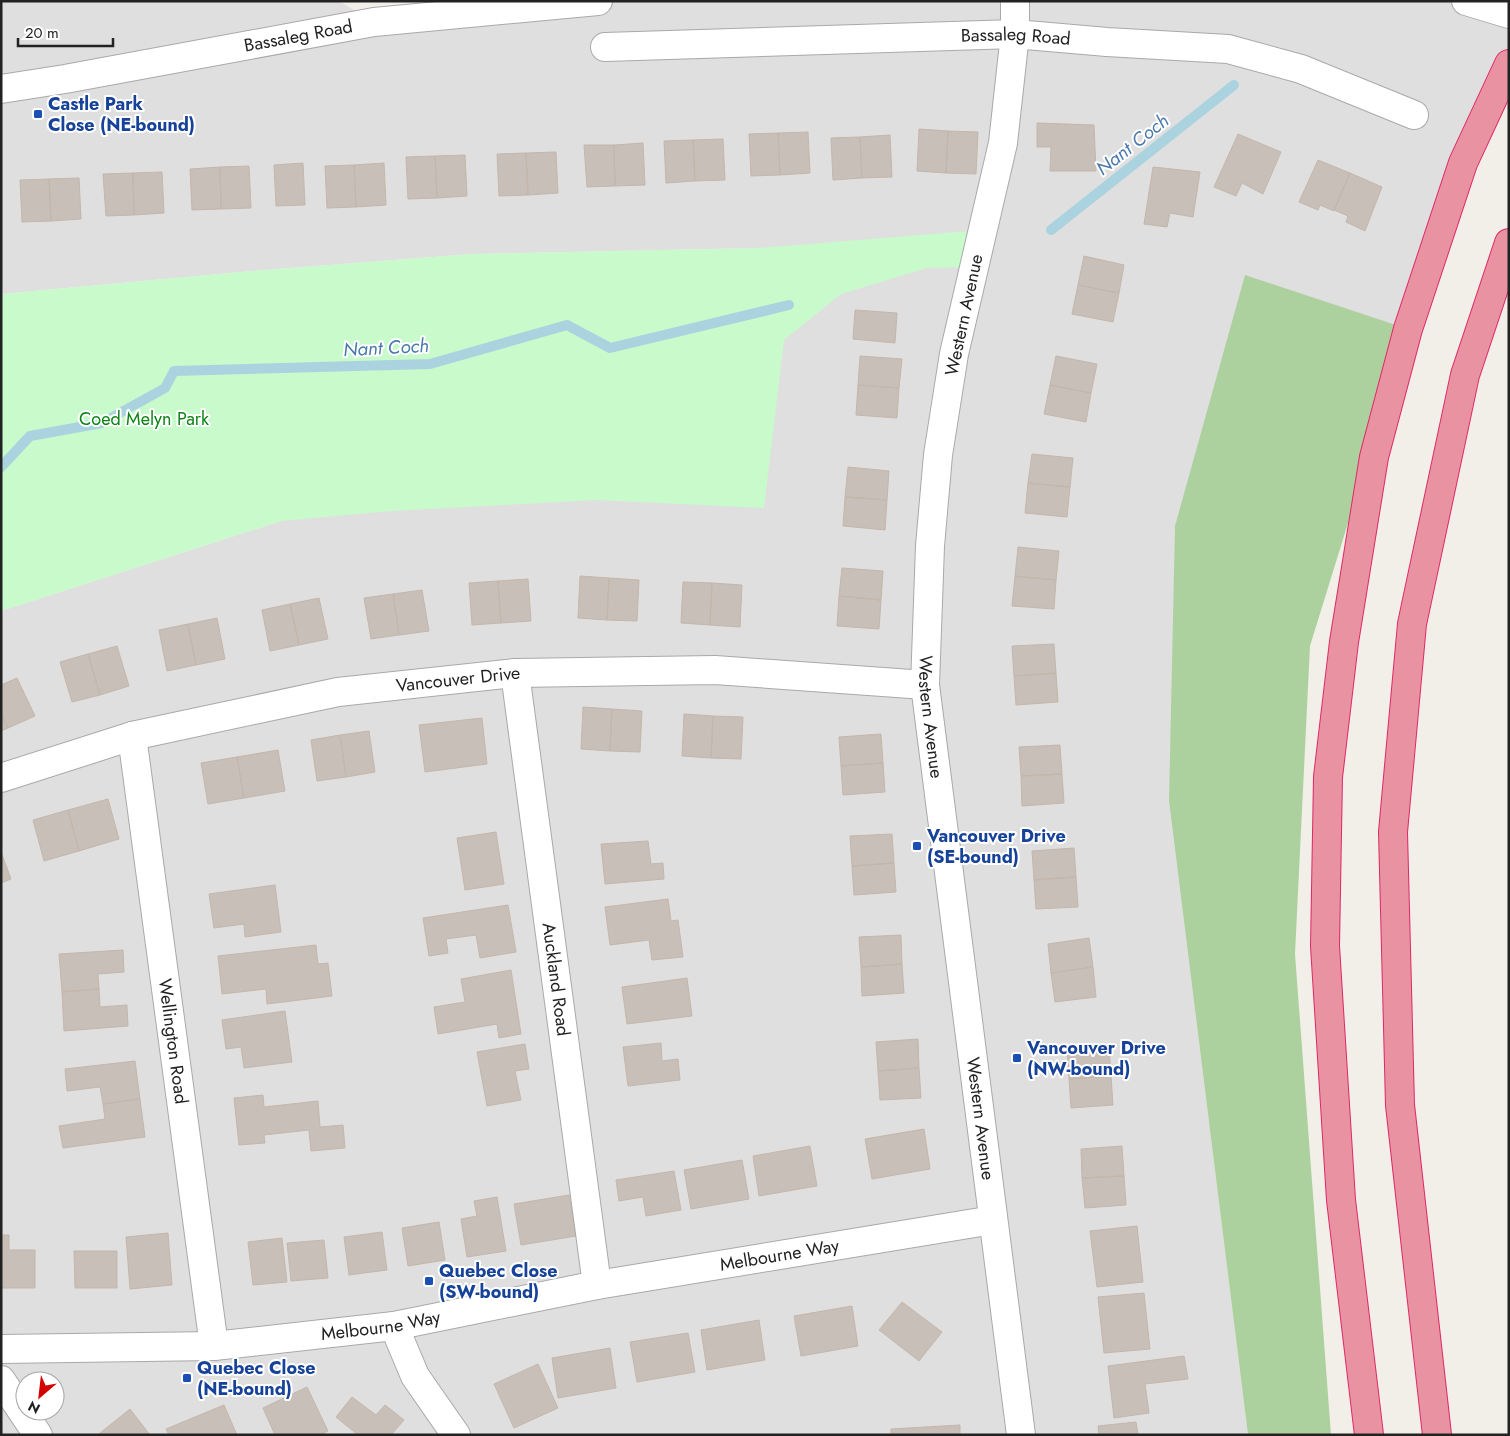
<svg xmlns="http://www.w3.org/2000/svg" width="1510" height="1436" font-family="Jost,sans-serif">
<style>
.residential{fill:#e0dfdf;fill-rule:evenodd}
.forest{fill:#add19e}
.park{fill:#c8facc}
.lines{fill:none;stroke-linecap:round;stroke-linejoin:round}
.stream{stroke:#aad3df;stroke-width:10}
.building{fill:#c7bfb8;stroke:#c4b6ab}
.minor-casing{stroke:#a9a9a9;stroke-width:30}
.highway-casing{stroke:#dc2a67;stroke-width:30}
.minor{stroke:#fff;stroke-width:28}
.highway{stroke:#e892a2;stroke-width:28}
.transit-dot{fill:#1a4fb4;stroke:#fff;stroke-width:2}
.labels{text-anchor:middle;stroke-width:4;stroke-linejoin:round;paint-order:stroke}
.street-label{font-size:18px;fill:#222;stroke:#fff}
.transit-label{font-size:18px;font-weight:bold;fill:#164399;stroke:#fff;text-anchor:start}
.park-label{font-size:18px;fill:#0c8416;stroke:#fff}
.water-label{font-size:19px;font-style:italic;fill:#4a7aab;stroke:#fff}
</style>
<rect width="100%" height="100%" fill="#f2efe9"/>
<path class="residential" d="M1,1H339L374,22L598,1H1466L1509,14V48L1408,329L1169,801L1248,1435H1V611L281,521L759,248L472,254L252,271L1,294ZM25,1381H55V1411H25Z"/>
<path class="forest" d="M1245,275L1408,329L1310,646L1295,954L1331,1435H1248L1169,801L1175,526Z"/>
<path class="park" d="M983,230L974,267L927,268L841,294L784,340L764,508L597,500L391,511L281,521L1,611V294L252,271L472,254L759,248Z"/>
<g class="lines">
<path class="stream" d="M1051,230L1234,85
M1,467L30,436L102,423L165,388L174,371L430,364L567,325L610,348L789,305"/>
</g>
<path class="building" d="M1037,123L1094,125L1096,171H1050L1051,147H1037Z
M919,129L948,131L946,173L917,171Z
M948,131L978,132L976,174L946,173Z
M808,132L810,173L780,175L778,133Z
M778,133L780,175L751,176L749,134Z
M1238,134L1281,152L1263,194L1242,183L1236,196L1214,187Z
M890,135L892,177L862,178L860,137Z
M860,137L862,178L833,180L831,138Z
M723,139L725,180L695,181L693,140Z
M693,140L695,181L666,183L664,141Z
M643,143L645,185L615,186L614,145Z
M584,145H614L615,186L587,187Z
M556,152L558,193L528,195L526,153Z
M526,153L528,195L499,196L497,154Z
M465,155L467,196L437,198L435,156Z
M435,156L437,198L408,199L406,157Z
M1318,160L1350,173L1334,211L1320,205L1318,210L1299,202Z
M303,163L305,205L276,206L274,165Z
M384,163L386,205L356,207L354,165Z
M354,165L356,207L327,208L325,166Z
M249,166L251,208L221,209L220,167Z
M220,167L221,209L192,210L190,169Z
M1153,167L1200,172L1193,217L1170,213L1167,227L1144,224Z
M162,172L164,213L134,215L133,173Z
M133,173L134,215L106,216L103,174Z
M1350,173L1382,187L1365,231L1346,222L1348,216L1334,210Z
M79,178L81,219L51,221L49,179Z
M49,179L51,221L22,222L20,180Z
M1084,256L1124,265L1119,293L1078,285Z
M1078,285L1119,293L1113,322L1072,314Z
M855,310L897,313L895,343L853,339Z
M860,356L902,359L899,388L858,385Z
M1056,356L1097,364L1091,393L1050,385Z
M858,385L899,388L897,418L856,415Z
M1050,385L1091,393L1086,422L1044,414Z
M1032,454L1073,458L1070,487L1028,483Z
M848,467L889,471L887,500L845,497Z
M1028,483L1070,487L1067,517L1025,513Z
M845,497L887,500L885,530L843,526Z
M1018,547L1059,551L1056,580L1015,576Z
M842,568L883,571L881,600L839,596Z
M580,576L609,578L607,620L578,618Z
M1015,576L1056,580L1054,609L1012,606Z
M609,578L639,580L637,621L607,620Z
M528,579L531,621L501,623L498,581Z
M498,581L501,623L472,625L469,583Z
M683,582L712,583L710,625L681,623Z
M712,583L742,585L740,627L710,625Z
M422,590L429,631L399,635L393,594Z
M393,594L399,635L371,639L364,598Z
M839,596L881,600L879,629L837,626Z
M319,598L328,639L299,645L290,604Z
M290,604L299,645L270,651L262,610Z
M217,618L225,659L196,665L188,624Z
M188,624L196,665L167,671L159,630Z
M1054,644L1056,673L1014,676L1012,646Z
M117,646L129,686L100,695L88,654Z
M88,654L100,695L72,702L60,662Z
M1056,673L1058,702L1016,705L1014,676Z
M17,678L35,716L8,728L1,713V685Z
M583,707L612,709L610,751L581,749Z
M612,709L642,711L640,752L610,751Z
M1,713L8,728L1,731Z
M684,714L713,716L711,758L682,756Z
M713,716L743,717L741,759L711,758Z
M482,718L487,764L425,772L419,725Z
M369,731L375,772L346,777L340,735Z
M881,734L883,763L841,766L839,737Z
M340,735L346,777L317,781L311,740Z
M1060,745L1062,774L1021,776L1019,747Z
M278,750L285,791L244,798L237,757Z
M237,757L244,798L208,804L201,763Z
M883,763L885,792L843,795L841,766Z
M1062,774L1064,803L1022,806L1021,776Z
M108,799L119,839L79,851L68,810Z
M68,810L79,851L44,861L33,820Z
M496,832L504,884L465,890L457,838Z
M892,834L894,863L852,866L850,836Z
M648,841L651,864L663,863L664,879L605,884L601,844Z
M1074,848L1076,877L1034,880L1032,851Z
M1,852L11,879L1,883Z
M894,863L896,892L854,895L852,866Z
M1076,877L1078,907L1036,909L1034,880Z
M275,885L281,932L245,937L244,924L214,928L209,894Z
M668,899L671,921L678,920L683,957L652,960L649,940L610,945L605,907Z
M508,905L516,952L480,958L476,935L446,939L448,953L429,956L423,918Z
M901,935L902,964L861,967L859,937Z
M1089,938L1093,967L1051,973L1048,944Z
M316,945L318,964L328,963L332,996L267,1004L266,989L222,994L218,956Z
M123,950L124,972L98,974L99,989L62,992L59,954Z
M902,964L904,993L862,996L861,967Z
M1093,967L1096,997L1055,1002L1051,973Z
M511,970L521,1034L499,1038L497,1024L438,1034L434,1007L465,1002L461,979Z
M687,978L692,1016L627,1024L622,987Z
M99,989L100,1007L127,1005L128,1026L64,1031L62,992Z
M285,1011L292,1062L244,1068L241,1047L226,1049L222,1020Z
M918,1039L919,1068L878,1071L876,1042Z
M661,1043L662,1061L678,1059L680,1080L628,1086L623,1047Z
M525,1044L529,1069L515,1071L521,1100L487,1106L477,1052Z
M1109,1046L1111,1076L1069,1079L1067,1049Z
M135,1061L140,1099L103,1104L100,1087L67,1091L65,1069Z
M919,1068L921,1098L880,1100L878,1071Z
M1111,1076L1113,1105L1071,1108L1069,1079Z
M263,1095L264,1107L318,1101L320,1127L343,1125L345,1148L311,1151L309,1130L264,1135L265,1143L239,1145L234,1098Z
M140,1099L145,1137L63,1148L59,1126L105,1119L103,1104Z
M924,1129L930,1169L872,1179L865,1139Z
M810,1146L817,1186L759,1196L753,1156Z
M1122,1146L1124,1176L1082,1178L1081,1149Z
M742,1160L749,1199L691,1209L684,1170Z
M674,1171L681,1210L646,1216L643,1197L619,1201L616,1180Z
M1124,1176L1126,1205L1085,1208L1082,1178Z
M569,1195L576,1236L521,1245L514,1204Z
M497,1197L506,1251L467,1257L461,1219L477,1216L474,1201Z
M439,1222L445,1260L408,1266L402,1228Z
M1137,1226L1143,1282L1097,1287L1090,1231Z
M382,1232L387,1270L349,1275L344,1237Z
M168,1233L172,1285L130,1289L126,1237Z
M1,1235H9V1250H35V1288H1Z
M282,1238L287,1282L253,1285L248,1242Z
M324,1240L328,1278L291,1281L287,1243Z
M74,1251H117V1288H75Z
M1144,1293L1150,1349L1104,1353L1098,1297Z
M902,1302L942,1332L919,1361L879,1330Z
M852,1306L858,1346L801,1356L794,1316Z
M759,1320L765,1360L707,1370L701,1330Z
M688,1333L695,1372L637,1382L630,1342Z
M610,1348L616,1388L558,1398L552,1358Z
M1184,1356L1188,1379L1145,1384L1149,1413L1114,1418L1108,1366Z
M538,1364L558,1408L514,1428L494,1384Z
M307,1387L328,1431L320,1435H275L263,1408Z
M352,1397L376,1415L385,1405L404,1420L391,1435H358L336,1417Z
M224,1405L237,1435H169L166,1429Z
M130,1409L150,1435H101L100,1433Z
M1136,1422L1138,1435H1099L1098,1426Z
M960,1425V1435H891V1429Z"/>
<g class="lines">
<defs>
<g id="minor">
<path id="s1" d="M1015,1V34L1003,143L954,354L938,455L930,546L925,685L1021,1435"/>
<path d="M1466,1L1509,14"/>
<path id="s2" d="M605,47L1015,34L1107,42L1228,49L1301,69L1414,115"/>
<path id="s3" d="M1,89L65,79L374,22L598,1"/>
<path id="s4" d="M515,673L597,1285"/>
<path id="s5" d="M132,736L214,1346"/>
<path id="s6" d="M1,778L132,736L338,692L515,673L715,670L925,685"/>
<path d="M394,1326L415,1376L456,1435"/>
<path id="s7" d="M1,1349L214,1346L394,1326L597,1285L993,1220"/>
<path d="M1,1380L38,1435"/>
</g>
<path id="highway" d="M1369,1435L1341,1200L1325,946L1328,777L1344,642L1374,457L1408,329L1463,163L1509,64
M1437,1435L1400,1105L1393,832L1412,624L1465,375L1509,243"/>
</defs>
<use href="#minor" class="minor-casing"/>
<use href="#highway" class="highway-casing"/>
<use href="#minor" class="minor"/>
<use href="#highway" class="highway"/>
</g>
<g class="transit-dot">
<rect x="33" y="109" width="10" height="10" rx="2.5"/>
<rect x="912" y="841" width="10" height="10" rx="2.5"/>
<rect x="1012" y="1053" width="10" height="10" rx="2.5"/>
<rect x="424" y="1276" width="10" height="10" rx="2.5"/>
<rect x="182" y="1373" width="10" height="10" rx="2.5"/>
</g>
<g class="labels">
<g class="street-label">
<text dy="6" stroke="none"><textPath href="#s3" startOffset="302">Bassaleg Road</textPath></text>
<text dy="6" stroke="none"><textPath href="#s2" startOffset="411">Bassaleg Road</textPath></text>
<text transform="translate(964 315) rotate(-78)" y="6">Western Avenue</text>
<text dy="6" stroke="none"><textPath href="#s6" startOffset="469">Vancouver Drive</textPath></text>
<text dy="6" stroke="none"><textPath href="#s1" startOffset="724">Western Avenue</textPath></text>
<text dy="6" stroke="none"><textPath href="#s4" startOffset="309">Auckland Road</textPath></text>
<text dy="6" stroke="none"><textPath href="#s5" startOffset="308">Wellington Road</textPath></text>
<text dy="6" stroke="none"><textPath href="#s1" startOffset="1129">Western Avenue</textPath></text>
<text dy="6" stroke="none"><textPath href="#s7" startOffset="786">Melbourne Way</textPath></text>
<text dy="6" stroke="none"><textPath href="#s7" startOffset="381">Melbourne Way</textPath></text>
</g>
<g class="transit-label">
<text x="48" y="110">Castle Park<tspan x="48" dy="21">Close (NE-bound)</tspan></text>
<text x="927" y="842">Vancouver Drive<tspan x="927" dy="21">(SE-bound)</tspan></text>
<text x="1027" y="1054">Vancouver Drive<tspan x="1027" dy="21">(NW-bound)</tspan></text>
<text x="439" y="1277">Quebec Close<tspan x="439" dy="21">(SW-bound)</tspan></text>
<text x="197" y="1374">Quebec Close<tspan x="197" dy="21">(NE-bound)</tspan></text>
</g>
<g class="park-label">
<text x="144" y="425">Coed Melyn Park</text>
</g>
<g class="water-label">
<text transform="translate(1132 144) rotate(-38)" y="7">Nant Coch</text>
<text transform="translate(386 347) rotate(-3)" y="7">Nant Coch</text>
</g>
</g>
<rect width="1510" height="1436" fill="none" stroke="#222222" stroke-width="5"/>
<g transform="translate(40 1396) rotate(208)"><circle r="24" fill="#ffffff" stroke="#a7a7a7"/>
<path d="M0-4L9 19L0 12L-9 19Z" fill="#d40000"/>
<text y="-8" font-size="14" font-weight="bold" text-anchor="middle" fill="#222222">N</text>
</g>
<path d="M18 38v8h95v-8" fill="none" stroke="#222222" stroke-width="2.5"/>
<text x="25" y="38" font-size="15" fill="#222222" stroke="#ffffff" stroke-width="4" paint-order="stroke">20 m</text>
</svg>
